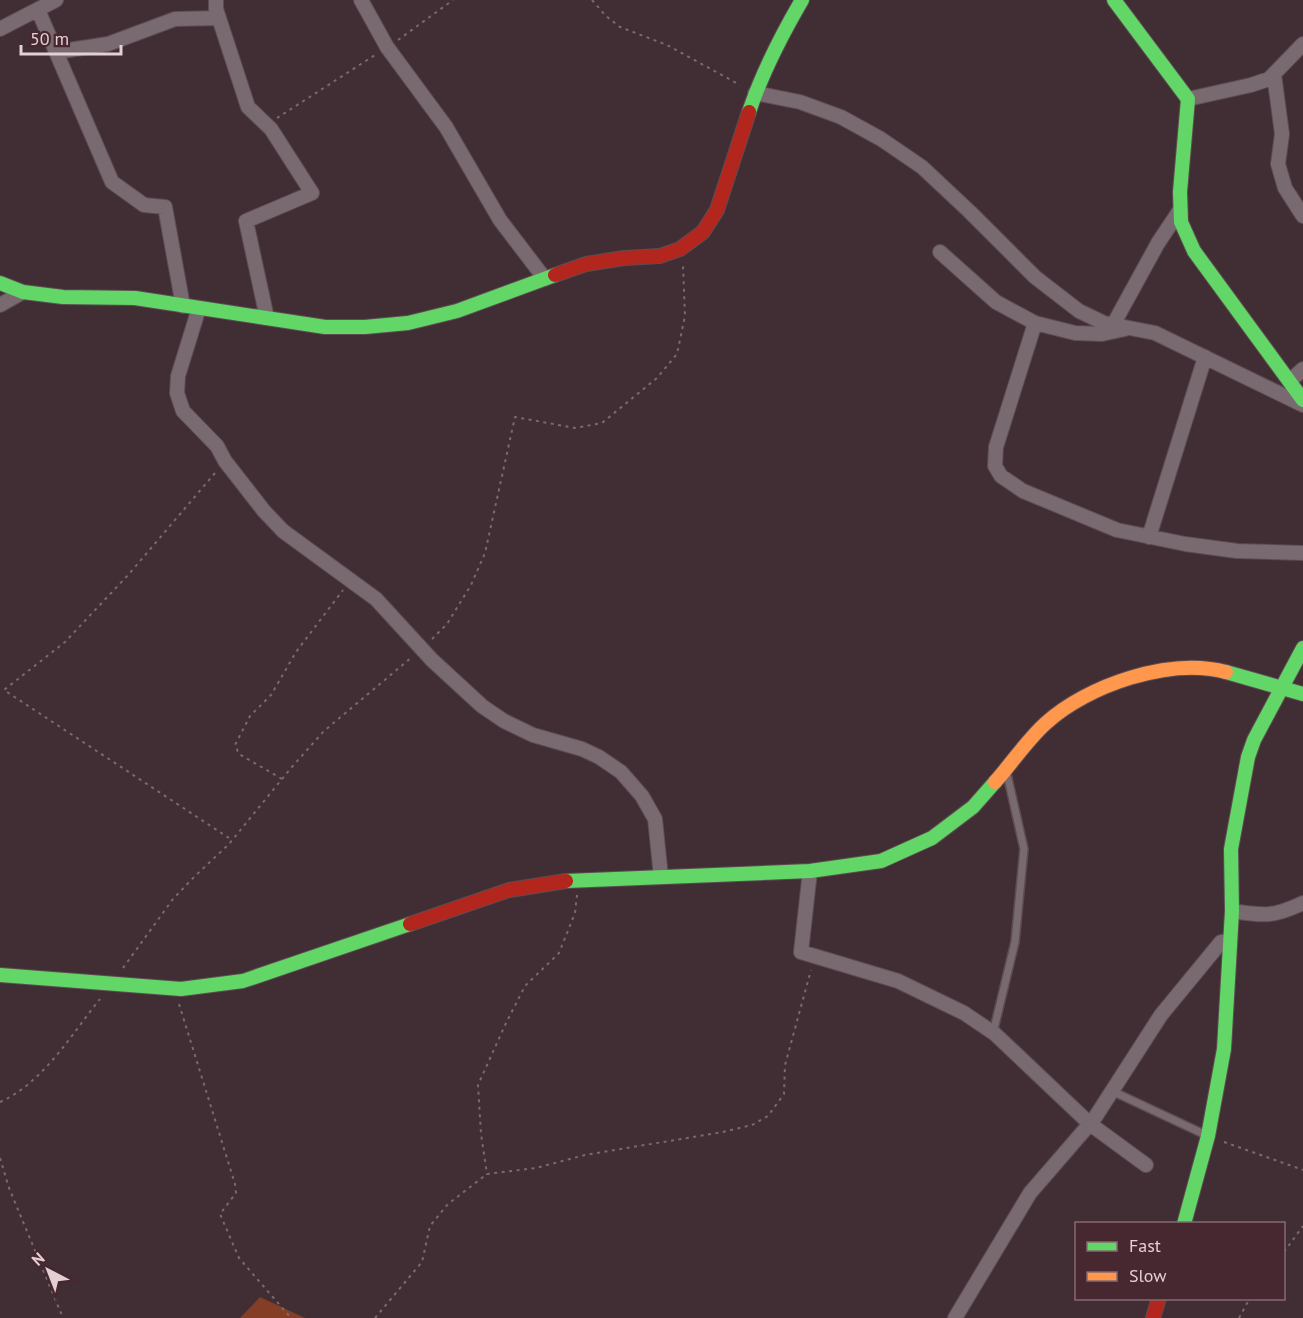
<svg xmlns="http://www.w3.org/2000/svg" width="1303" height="1318" font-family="'PT Sans',sans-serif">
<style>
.green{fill:#833e25}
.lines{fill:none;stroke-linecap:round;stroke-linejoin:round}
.lane-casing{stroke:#5c4d51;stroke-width:10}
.street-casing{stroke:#5c4d51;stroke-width:16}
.fast-casing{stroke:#5c4d51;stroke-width:16}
.slow-casing{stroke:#5c4d51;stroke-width:16}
.jam-casing{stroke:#5c4d51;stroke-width:16}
.path{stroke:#776a70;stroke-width:2;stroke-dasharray:3 4.5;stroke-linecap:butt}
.lane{stroke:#796a71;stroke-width:7}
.street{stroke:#796a71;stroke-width:14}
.fast{stroke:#63d668;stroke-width:14}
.slow{stroke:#ff974d;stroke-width:14}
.jam{stroke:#b3261e;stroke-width:14}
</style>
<rect width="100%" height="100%" fill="#402e34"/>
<path class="green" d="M260,1297L305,1318H240Z"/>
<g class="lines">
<defs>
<path id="lane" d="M993,1033L1015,942L1024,849L1007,774
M1112,1091L1208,1136"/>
<path id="street" d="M216,0V9L248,107L271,129L312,193L246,221L267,318
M361,0L387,47L446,127L500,220L545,279
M38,10L112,182L144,205L165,207L183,306
M0,29L56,0
M56,52L108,44L175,19L219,18
M1274,74L1282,134L1278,164L1285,188L1303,216
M755,93L800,102L841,117L881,139L922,167L970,212L1035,277L1079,311L1104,323L1155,333L1303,405
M1188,99L1251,85L1269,79L1303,44
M940,252L996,302L1035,323L1075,333L1102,334L1125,329
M0,305L23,292
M199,308L178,376L177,393L183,411L217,446L225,461L264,511L283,531L376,599L432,660L482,706L504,721L533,735L582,749L599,757L621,772L642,796L655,819L661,877
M1035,323L996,447L995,466L1001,476L1023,491L1117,530L1185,544L1237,551L1303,553
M1113,325L1158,243L1180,210
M1290,381L1303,369
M1149,537L1205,357
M810,871L801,952L898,981L964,1013L995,1034L1090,1124L1146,1165
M1232,911C1265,916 1273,917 1303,903
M955,1318L1030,1193L1094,1119L1161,1015L1221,942L1230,941"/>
<path id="fast" d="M1114,0L1188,99L1180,192L1181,222L1194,251L1303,400
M749,112C762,73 781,36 802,0
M0,283L23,292L63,297L135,298L325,327H365L408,323L457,311L555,275
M1226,672L1303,694
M566,881L810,871L881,861L932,838L973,807L995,782
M0,975L181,989L243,981L410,924
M1184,1224L1208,1136L1224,1049L1232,911L1231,849L1248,757L1254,740L1303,648"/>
<path id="slow" d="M995,782C1012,763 1027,740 1046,723C1088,685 1170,657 1226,672"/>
<path id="jam" d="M555,275L586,264L624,258L660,256L680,249L703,232L717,210L749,112
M410,924L509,890L566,881
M1153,1318L1159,1298"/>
</defs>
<use href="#lane" class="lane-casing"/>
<use href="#street" class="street-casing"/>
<use href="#fast" class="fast-casing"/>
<use href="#slow" class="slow-casing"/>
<use href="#jam" class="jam-casing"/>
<path class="path" d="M592,0L606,16L620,27L667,45L740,85
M398,40L453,0
M277,118L375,55
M215,473L129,574L65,642L4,690L232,840
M432,639L447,624L471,585L485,553L515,417L575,428L602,423L657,378L677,354L685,316L683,265
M282,779L239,754L235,745L250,716L271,695L296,652L343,590
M577,895L575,913L559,953L525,986L506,1023L478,1085L481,1134L487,1174L536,1168L585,1155L723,1132L752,1125L768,1116L784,1094L785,1065L811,970
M123,968L173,899L194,877L229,844L291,768L324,731L412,657
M179,1004L235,1184L236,1193L220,1214L239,1258L291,1318
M0,1102C43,1083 71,1035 100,999
M1224,1142L1303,1170
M0,1158L9,1188L63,1318
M1284,1252L1303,1226
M375,1318L422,1262L430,1226L448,1204L487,1174
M1239,1318L1250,1298"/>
<use href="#lane" class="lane"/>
<use href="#street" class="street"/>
<use href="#fast" class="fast"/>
<use href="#slow" class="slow"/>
<use href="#jam" class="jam"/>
</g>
<rect x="1075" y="1222" width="210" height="78" fill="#472730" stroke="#866a71" stroke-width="1.5"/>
<rect x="1087" y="1242" width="30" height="9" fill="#63d668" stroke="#866a71" stroke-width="1.5"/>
<text x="1129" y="1252" font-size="18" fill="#e4cfd3">Fast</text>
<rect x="1087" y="1272" width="30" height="9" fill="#ff974d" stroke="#866a71" stroke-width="1.5"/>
<text x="1129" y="1282" font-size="18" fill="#e4cfd3">Slow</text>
<g transform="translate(48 1270) rotate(318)" stroke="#472730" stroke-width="4.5" paint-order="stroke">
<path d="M0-4.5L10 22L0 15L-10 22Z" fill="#e4cfd3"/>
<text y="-9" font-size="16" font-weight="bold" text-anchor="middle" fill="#e4cfd3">N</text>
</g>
<path d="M21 45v9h100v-9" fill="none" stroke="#e4cfd3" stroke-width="3"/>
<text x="30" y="45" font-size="18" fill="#e4cfd3" stroke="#472730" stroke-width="4.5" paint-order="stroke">50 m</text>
</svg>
